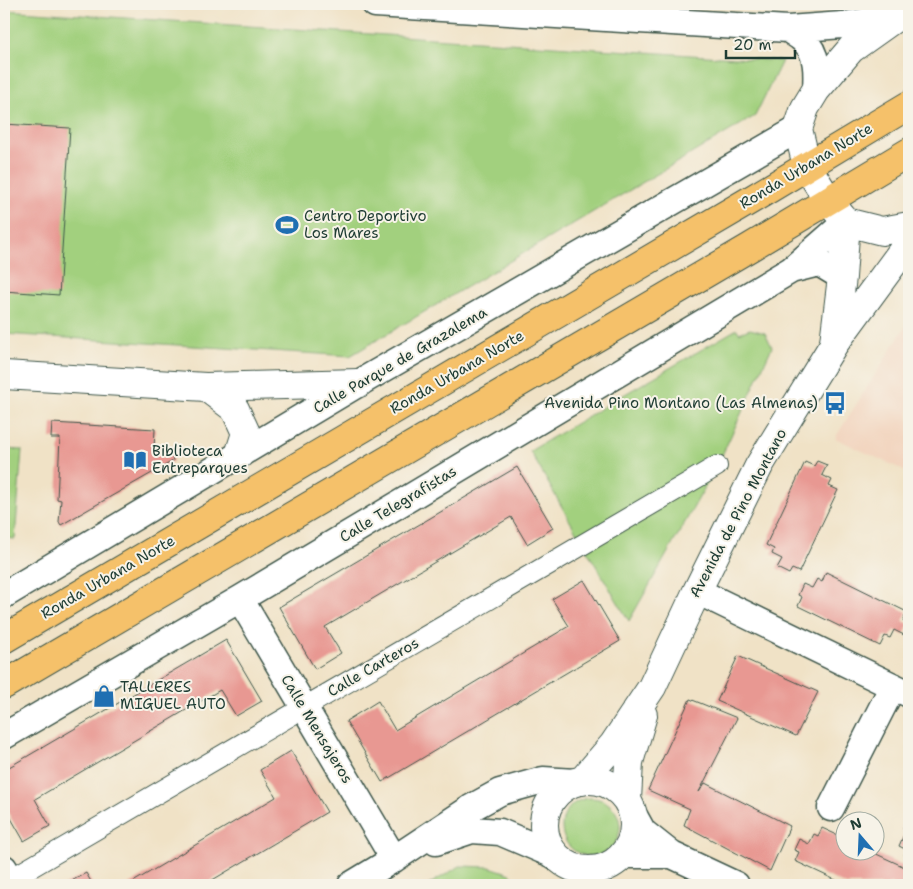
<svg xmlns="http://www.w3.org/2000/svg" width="913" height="889" font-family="'Shantell Sans',sans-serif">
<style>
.built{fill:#f2d4be}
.green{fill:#a2d07e;stroke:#608659}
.building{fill:#e89892}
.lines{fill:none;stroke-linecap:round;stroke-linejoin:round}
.pedestrian-casing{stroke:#3e564a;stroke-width:22}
.minor-casing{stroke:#3e564a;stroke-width:29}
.tertiary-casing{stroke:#3e564a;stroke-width:30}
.primary-casing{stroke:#3e564a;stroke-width:30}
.pedestrian{stroke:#fff;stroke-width:20}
.minor{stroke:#fff;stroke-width:26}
.tertiary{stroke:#fff;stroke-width:28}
.primary{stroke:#f5c16b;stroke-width:28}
.labels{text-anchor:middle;stroke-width:4;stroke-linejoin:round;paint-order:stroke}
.street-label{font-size:15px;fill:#1f3d34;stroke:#f7f3e8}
.poi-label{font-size:15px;fill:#1f3d34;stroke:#f7f3e8;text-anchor:start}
</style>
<rect width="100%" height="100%" fill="#f7f3e8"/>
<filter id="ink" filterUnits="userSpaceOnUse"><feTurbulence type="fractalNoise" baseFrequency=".02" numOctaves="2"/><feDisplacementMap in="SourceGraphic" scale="10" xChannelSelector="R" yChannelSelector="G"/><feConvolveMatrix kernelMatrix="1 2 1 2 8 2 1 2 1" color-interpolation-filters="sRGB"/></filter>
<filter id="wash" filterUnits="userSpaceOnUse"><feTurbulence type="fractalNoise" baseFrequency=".0096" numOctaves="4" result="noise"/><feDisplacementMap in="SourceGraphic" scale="20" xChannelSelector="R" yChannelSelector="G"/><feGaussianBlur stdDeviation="1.12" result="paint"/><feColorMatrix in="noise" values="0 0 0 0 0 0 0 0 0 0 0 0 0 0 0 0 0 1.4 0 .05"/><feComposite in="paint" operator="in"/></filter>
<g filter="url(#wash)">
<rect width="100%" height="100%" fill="#f0e2c6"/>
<path class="built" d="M909,321V473L835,438Z"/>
<path class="green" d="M4,10L782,61L755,116L350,356L4,334Z
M737,329L739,333L750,329L765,333L772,347L717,466L629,621L583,544L530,451L625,394Z
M4,449L22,450L15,539L4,538Z
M562 827a29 29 0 1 1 58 0a29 29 0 1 1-58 0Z
M460,866L490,867L511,874L518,885H428Z"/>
<g id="blocks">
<path class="building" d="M4,124L70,128L59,295L4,291Z
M52,423L155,429L154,448L183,450L172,457L173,461L61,525L59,522L61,500L57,499L60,438H51Z
M817,461L827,465L822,475L832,480L829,486L838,490L799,572L792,569L789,574L777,568L782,559L772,554L774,549L766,545L805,462L814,466Z
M517,467L553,528L527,544L511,517L325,627L341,653L315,669L279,607Z
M826,572L907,612L903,621L909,624L904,635L894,630L890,638L885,636L880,646L798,606L802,597L798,595L803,584L812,588L817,579L822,582Z
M584,580L620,641L382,782L346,721L378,701L395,730L569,626L552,599Z
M226,640L262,701L236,716L220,690L35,799L50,826L24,841L4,806V770Z
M738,656L818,692L796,736L717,701Z
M690,699L737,718L699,792L705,783L790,826L770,871L684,825L690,809L648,790Z
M291,751L327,812L204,885H128L276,797L260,770Z
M906,821L909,822V857L904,855L907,850L899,846L906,830L903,829Z
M822,828L846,839V852H872L909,869L901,885H895L890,883L889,885H846L795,861L799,852L794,850L799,839L809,844L814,834L818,836Z
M86,873L93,885H64Z"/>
</g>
</g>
<g filter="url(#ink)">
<use href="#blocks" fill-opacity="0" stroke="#3e564a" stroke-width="1"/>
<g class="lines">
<defs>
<path id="pedestrian" d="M4,883L717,466"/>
<path id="minor" d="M375,4L788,29L843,25L896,17
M788,29C793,33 800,36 804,41C818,53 817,73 816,90
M791,270L819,263L842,277
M697,591L909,694
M4,595L359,383L798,129
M240,599L394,859
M4,736L240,599L791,270L846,222
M831,808L893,686
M632,812L643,832L672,855L736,885
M436,842L472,830L500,832L554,855
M623,855H672
M4,868L14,885
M351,885L394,859L471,808L500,792L543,780L575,782"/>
<path id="tertiary" d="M909,9L896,17L851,49L816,90L805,108L798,129L807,166L828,200L846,222L882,231L909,226
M834,342L842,277L846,222
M4,375L206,387L359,383
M206,387L235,409L246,433L239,455
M544 825a45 45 0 1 1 90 0a45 45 0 1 1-90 0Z
M582,781L613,745L652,687L697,591L759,466L776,438L834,344L909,242
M627,800L629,762L643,715"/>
<path id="primary" d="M4,639L754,198L909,105
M4,685L749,248L909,152"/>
</defs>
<use href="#pedestrian" class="pedestrian-casing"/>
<use href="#minor" class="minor-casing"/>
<use href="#tertiary" class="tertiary-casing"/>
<use href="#primary" class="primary-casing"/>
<use href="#pedestrian" class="pedestrian"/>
<use href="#minor" class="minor"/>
<use href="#tertiary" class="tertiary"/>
<use href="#primary" class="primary"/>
</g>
</g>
<defs>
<symbol id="stadium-bare" viewBox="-9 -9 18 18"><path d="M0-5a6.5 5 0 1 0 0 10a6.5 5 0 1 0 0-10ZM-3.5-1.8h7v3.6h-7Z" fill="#1f6fb2" stroke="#f7f3e8" stroke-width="2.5" paint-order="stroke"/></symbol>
<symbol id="bus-bare" viewBox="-9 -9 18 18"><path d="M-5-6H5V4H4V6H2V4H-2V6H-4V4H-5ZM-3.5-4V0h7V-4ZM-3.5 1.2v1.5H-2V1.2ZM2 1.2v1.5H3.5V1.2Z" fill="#1f6fb2" stroke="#f7f3e8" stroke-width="2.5" paint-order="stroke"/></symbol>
<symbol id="library-bare" viewBox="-9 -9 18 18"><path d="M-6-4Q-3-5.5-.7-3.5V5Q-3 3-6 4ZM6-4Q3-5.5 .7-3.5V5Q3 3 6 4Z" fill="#1f6fb2" stroke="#f7f3e8" stroke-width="2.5" paint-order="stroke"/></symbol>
<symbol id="shop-bare" viewBox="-9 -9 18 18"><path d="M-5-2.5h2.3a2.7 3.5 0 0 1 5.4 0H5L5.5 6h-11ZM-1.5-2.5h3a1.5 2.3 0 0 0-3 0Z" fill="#1f6fb2" stroke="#f7f3e8" stroke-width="2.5" paint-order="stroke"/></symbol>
</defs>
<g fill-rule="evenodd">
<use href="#stadium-bare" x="271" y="209" width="32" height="32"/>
<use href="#bus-bare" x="819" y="387" width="32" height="32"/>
<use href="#library-bare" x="119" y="444" width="32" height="32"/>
<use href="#shop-bare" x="88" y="680" width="32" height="32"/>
</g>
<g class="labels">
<g class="street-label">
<text transform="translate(806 166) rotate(-31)" y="5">Ronda Urbana Norte</text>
<text transform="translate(400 360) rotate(-30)" y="5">Calle Parque de Grazalema</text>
<text transform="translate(457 372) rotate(-30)" y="5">Ronda Urbana Norte</text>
<text transform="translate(398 504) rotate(-31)" y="5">Calle Telegrafistas</text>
<text transform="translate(738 513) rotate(-62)" y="5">Avenida de Pino Montano</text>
<text transform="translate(108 577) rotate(-30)" y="5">Ronda Urbana Norte</text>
<text transform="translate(373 667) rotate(-30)" y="5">Calle Carteros</text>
<text transform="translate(317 729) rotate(59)" y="5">Calle Mensajeros</text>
</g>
<g class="poi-label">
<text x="304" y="221">Centro Deportivo<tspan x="304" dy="17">Los Mares</tspan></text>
<text x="818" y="408" text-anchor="end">Avenida Pino Montano (Las Almenas)</text>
<text x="152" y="456">Biblioteca<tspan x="152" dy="17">Entreparques</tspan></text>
<text x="120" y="692">TALLERES<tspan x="120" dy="17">MIGUEL AUTO</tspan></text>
</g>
</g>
<rect width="913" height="889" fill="none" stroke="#f7f3e8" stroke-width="20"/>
<g transform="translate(860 836) rotate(341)"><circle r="24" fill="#f7f3e8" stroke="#a1aaa0"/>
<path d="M0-4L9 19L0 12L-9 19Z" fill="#1f6fb2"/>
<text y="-8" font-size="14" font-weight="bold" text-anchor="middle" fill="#1f3d34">N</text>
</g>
<path d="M726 50v8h69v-8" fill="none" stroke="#1f3d34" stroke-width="2.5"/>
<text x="733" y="50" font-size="15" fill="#1f3d34" stroke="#f7f3e8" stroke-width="4" paint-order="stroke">20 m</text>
</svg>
